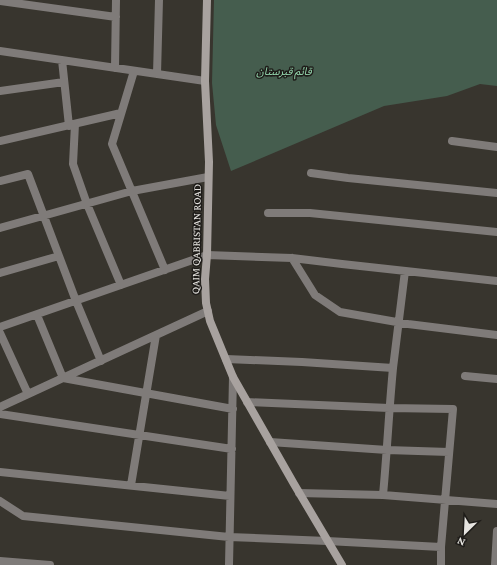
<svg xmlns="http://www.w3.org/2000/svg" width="497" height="565" font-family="'Crimson Pro','Noto Sans Arabic',serif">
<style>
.green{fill:#455d4e}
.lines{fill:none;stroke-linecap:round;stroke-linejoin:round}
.street{stroke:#7f7b79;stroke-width:8}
.secondary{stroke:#a8a29f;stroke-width:8}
.labels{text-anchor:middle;stroke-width:3;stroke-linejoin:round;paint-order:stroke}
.park-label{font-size:11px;font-style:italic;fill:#94d6ad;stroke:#1e1c19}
.street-label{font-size:11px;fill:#e6e4e0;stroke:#1e1c19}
</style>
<rect width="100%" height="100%" fill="#38352e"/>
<path class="green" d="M214,0H497V86L480,84L447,96L384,106L231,171L216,125L212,83Z"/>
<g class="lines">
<path class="street" d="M0,1L116,17
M0,51L205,81
M62,60L69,126
M115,68L116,0
M134,71L112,144L165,270
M157,74L159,0
M0,91L64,82
M75,124L73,164L87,204L121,285
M0,141L121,113
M452,141L497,147
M311,173L348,178L497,193
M0,181L28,174L76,301L101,361
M268,213H310L497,232
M0,228L132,191L208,177
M292,258L315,295L340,312L408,324L497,335
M0,273L59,256
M37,315L63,378L233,409
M0,327L207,255L292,258L342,264L497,281
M0,333L28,394
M226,359L302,362L393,368C389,410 387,453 383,495
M393,368L405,271
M465,376L497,379
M247,402L389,408L453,409L441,547V565
M0,407L208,311
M0,414L232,449
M270,442L387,450L449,452
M0,472L230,496
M131,485L156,335
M299,493L383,495L497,504
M0,501L23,516L229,537L327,541L441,547
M0,561L50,565
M229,565L233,377
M495,565L497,531"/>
<path class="secondary" d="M207,0L205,81L209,162L207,255L205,279L206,303L210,321L233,377L294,484L342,565"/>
</g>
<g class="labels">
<g class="park-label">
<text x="284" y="75">قائم قبرستان</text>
</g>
<g class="street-label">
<text transform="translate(196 239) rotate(-89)" y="4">QAIM QABRISTAN ROAD</text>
</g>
</g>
<g transform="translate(465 533) rotate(204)" stroke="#1e1c19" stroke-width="3" paint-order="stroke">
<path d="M0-3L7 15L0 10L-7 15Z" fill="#e6e4e0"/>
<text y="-6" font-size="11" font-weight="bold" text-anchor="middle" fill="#e6e4e0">N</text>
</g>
</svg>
